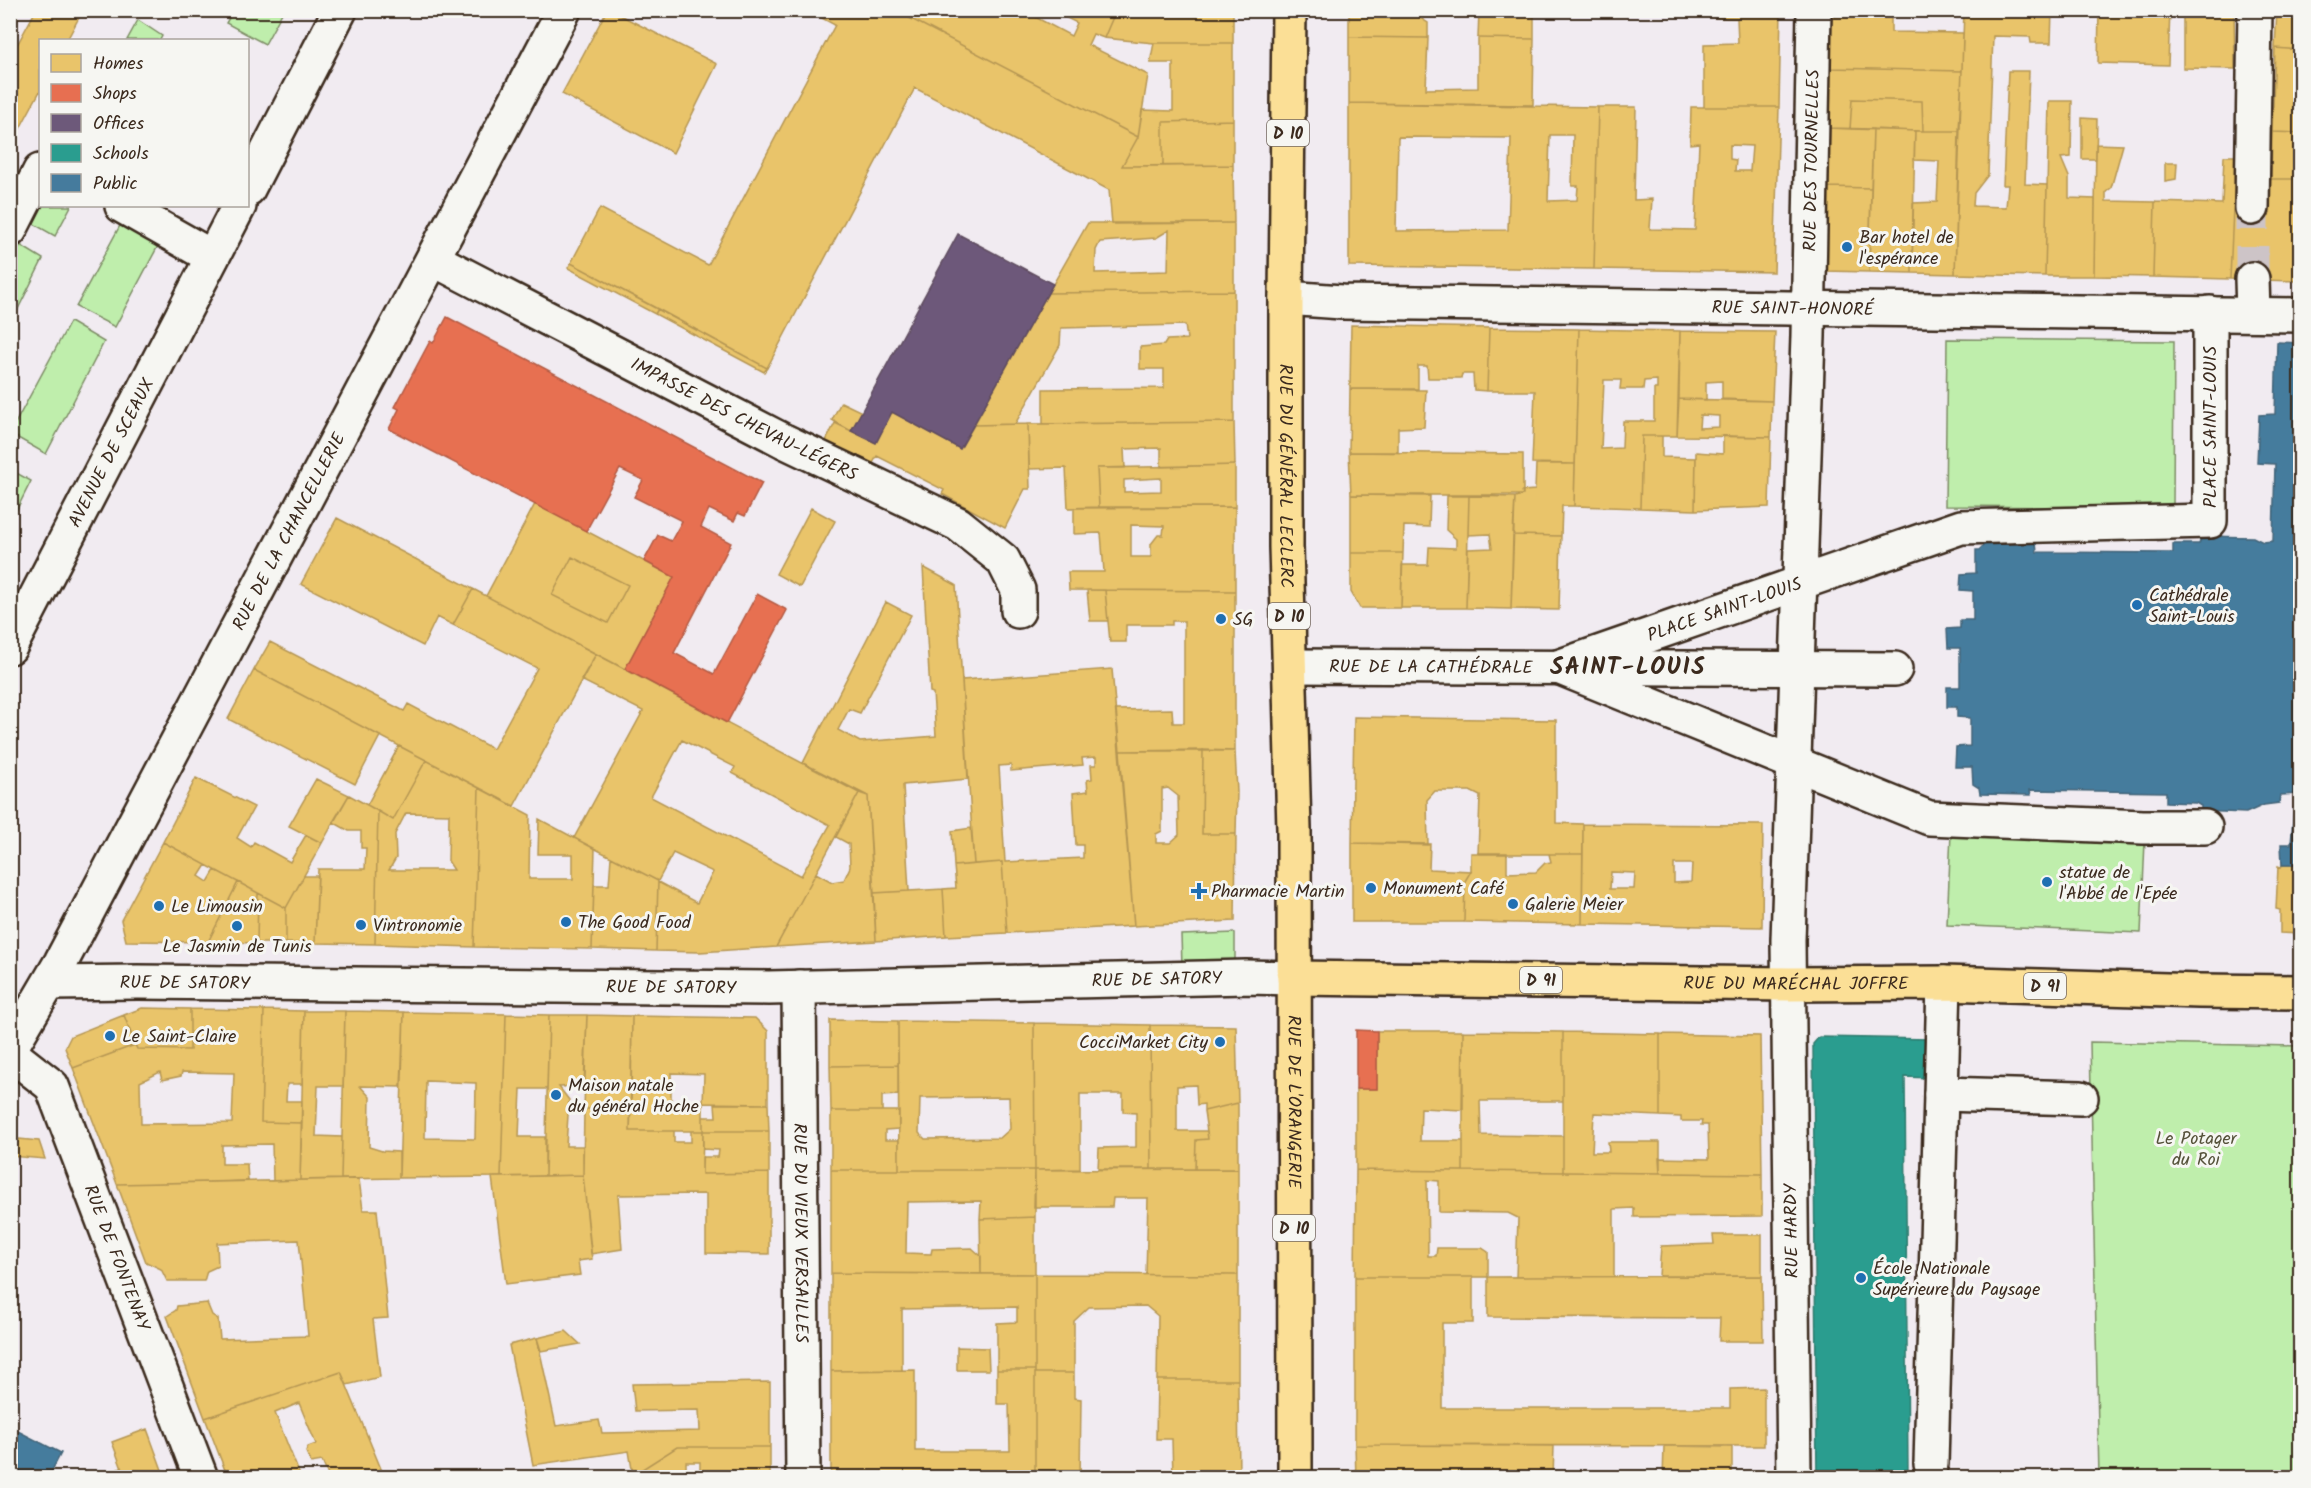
<svg xmlns="http://www.w3.org/2000/svg" width="2311" height="1488" font-family="Kalam,sans-serif">
<style>
.green{fill:#bfeeac;stroke:#7d8c65;stroke-width:1.5}
.homes{fill:#e9c46a;stroke:#b59653;stroke-width:1.5;fill-rule:evenodd}
.shops{fill:#e76f51;stroke:#b35a42;stroke-width:1.5}
.offices{fill:#6d597a;stroke:#5e4b5e;stroke-width:1.5}
.schools{fill:#2a9d8f;stroke:#2f7a6d;stroke-width:1.5}
.public{fill:#457b9d;stroke:#426377;stroke-width:1.5}
.lines{fill:none;stroke-linecap:round;stroke-linejoin:round}
.minor-tunnel{stroke:#cdc4c7;stroke-width:33;stroke-dasharray:33 16;stroke-linecap:butt}
.minor-casing{stroke:#3b2a1e;stroke-width:38}
.major-casing{stroke:#3b2a1e;stroke-width:38}
.minor{stroke:#f6f6f2;stroke-width:33}
.major{stroke:#fbdf96;stroke-width:33}
.poi-dot{fill:#1f6fb2;stroke:#f6f6f2;stroke-width:2}
.labels{text-anchor:middle;stroke-width:6;stroke-linejoin:round;paint-order:stroke}
.shield{fill:#f6f6f2;stroke:#73675e;stroke-width:1.5}
.shield-label{font-size:16px;font-weight:bold;fill:#3b2a1e}
.street-label{font-size:18px;fill:#3b2a1e;stroke:#f6f6f2}
.poi-label{font-size:18px;fill:#3b2a1e;stroke:#f6f6f2;text-anchor:start}
.park-label{font-size:18px;fill:#55513a;stroke:#f6f6f2}
.district-label{font-size:24px;font-weight:bold;letter-spacing:1.5px;fill:#3b2a1e;stroke:#f6f6f2}
</style>
<rect width="100%" height="100%" fill="#f1ebf1"/>
<filter id="ink" filterUnits="userSpaceOnUse"><feTurbulence type="fractalNoise" baseFrequency=".0167" numOctaves="2"/><feDisplacementMap in="SourceGraphic" scale="12" xChannelSelector="R" yChannelSelector="G"/><feConvolveMatrix kernelMatrix="1 2 1 2 8 2 1 2 1" color-interpolation-filters="sRGB"/></filter>
<g filter="url(#ink)">
<path class="green" d="M233,11V10L283,11L265,44L226,23Z
M138,20L162,36L160,40H127Z
M41,206H71L55,236L32,223Z
M123,220L160,242L115,327L76,307Z
M20,245L43,259L11,323V264Z
M70,322L104,342L46,454L11,434V431Z
M1947,339L2174,341L2173,508L1945,506Z
M11,470L31,481L11,521Z
M1951,833L2145,841L2141,933L1947,925Z
M1235,933V963L1182,965L1181,935Z
M2090,1042L2300,1046V1477H2099Z"/>
<path class="homes" d="M36,10H83L67,40H40V91L10,147V58Z
M607,10H610L717,64L673,153L562,94Z
M807,10H894L1138,137L1122,166L1233,165L1234,223L1112,224L1109,190L915,88L767,368L571,263L600,208L708,265L835,25Z
M894,10H1022L1071,36L1077,23L1051,10H1116L1104,38L1093,34L1088,45L1148,75L1138,137Z
M1116,10H1159V15L1192,14V10H1233V43H1154L1104,38Z
M1349,10H1422V19L1428,23V38L1349,37Z
M1479,10H1534V39L1478,38Z
M1704,10H1781L1779,107H1704V44L1738,43L1737,18L1704,17Z
M1832,10H1891V32L1963,33L1962,71L1830,68Z
M1964,10H2052L2051,43H2031L2030,37L1993,36L1988,175L1974,193L1973,206L2006,207L2008,185H2003L2008,71H2029L2025,184L2047,185L2045,276L1955,274Z
M2099,10H2170L2168,65L2098,63Z
M2183,10H2234L2235,69L2183,68Z
M2277,10H2300V50L2275,48Z
M1349,37L1428,38L1426,89L1478,88V38L1534,39L1533,105L1349,103Z
M1154,43H1233V120L1163,122V166H1122L1138,137L1142,110L1173,111V63H1150Z
M2275,48L2300,50V133L2272,132Z
M1830,68L1962,71L1959,131H1923L1922,101L1852,99L1850,129L1828,128Z
M1852,99L1922,101L1923,131L1850,129Z
M2049,101H2072L2071,157L2061,158L2069,177V198L2095,199L2094,276H2045Z
M1349,103L1598,107L1594,269L1349,266ZM1550,135H1573L1572,186H1578L1577,200L1548,201ZM1398,137L1511,138L1508,230L1396,231Z
M1598,107H1636L1634,200L1652,199L1650,229L1695,230L1699,143L1690,144L1691,107H1779L1774,272L1594,269ZM1730,145L1752,146L1750,171H1735L1736,160L1730,159Z
M2082,118L2097,119L2096,159H2082Z
M1233,120V165L1163,166V122Z
M1828,128L1873,129L1871,188L1827,187Z
M1873,129L1915,131L1912,273L1869,272Z
M1915,131H1959L1955,274L1912,273L1913,203L1937,202L1939,161L1914,160Z
M2272,132L2300,133V281H2297L2299,179H2271Z
M2096,144L2123,145L2111,188L2106,192V201L2155,202L2153,277L2094,276Z
M2224,156H2239L2233,208L2230,279L2153,277L2155,202L2222,204Z
M2165,163H2177L2176,179L2165,181Z
M2271,179H2299L2297,281L2230,279L2233,208H2262Z
M1827,187L1871,188L1869,272L1825,271Z
M1088,223H1234V291L1048,293ZM1169,230L1168,271L1095,273L1096,250L1100,242L1156,238Z
M571,263L658,309L655,314L568,268Z
M1234,291V422L1043,424V389L1164,388V369H1140V347L1164,345L1167,340L1187,339L1185,325L1061,328L1060,345L1015,424L974,425L1048,293Z
M658,309L767,368L764,372L655,314Z
M1351,325L1489,328L1487,391L1474,390L1473,374H1462L1461,378H1428L1427,366H1418V389H1350Z
M1489,328L1579,329L1575,464L1532,463L1535,391H1487Z
M1579,329L1680,331L1677,436H1642L1640,508L1574,506ZM1604,380H1621L1620,389H1643L1644,381L1657,380V389H1654V421H1623L1622,448L1601,449Z
M1680,331L1775,332L1772,401L1722,399V381L1706,382V400L1679,399Z
M1350,389L1426,390L1424,427L1398,428V452H1349Z
M1679,399L1772,401L1771,437L1677,436ZM1700,415L1719,416V427L1699,428Z
M841,402L862,412L851,431L832,420Z
M892,412L960,449L974,425L1028,424L1030,489H1025L1005,528L942,494L944,490L877,456L868,472L823,447L835,423L876,443Z
M1234,422L1235,465L1161,467V448L1124,449L1125,468H1097L1099,507L1068,508L1066,468L1029,469L1028,424Z
M1642,436H1662V457L1696,458L1695,510L1640,508Z
M1723,436L1771,437L1769,507L1695,510L1696,452L1723,454Z
M1349,452L1523,454V495H1351Z
M1536,464H1575L1574,506H1562L1561,536L1513,535L1515,497L1523,495L1522,491L1535,490Z
M1235,465V507H1099L1097,468ZM1161,478V491L1124,492V480Z
M1351,495L1430,496L1429,527L1404,526L1403,553H1351Z
M1447,496H1469L1466,608H1401L1402,565H1428L1429,547L1456,548V539L1446,530Z
M1469,496L1515,497L1511,609L1466,608L1468,549L1492,548L1490,534L1468,535Z
M535,504L674,577L625,669L486,596ZM572,557L628,585L608,623L552,595Z
M1235,507V591L1069,590L1068,572H1104L1101,533L1074,534V508ZM1131,525L1164,526L1163,535H1158L1151,544V557H1131Z
M811,508L835,521L800,587L776,574Z
M337,518L473,589L453,625L437,617L423,646L301,584Z
M1513,535L1561,536L1559,610L1511,609Z
M1351,553H1403L1401,608H1360L1351,592Z
M572,557L628,585L608,623L552,595Z
M923,567L956,585L968,779L903,785L909,891L874,893L868,796L803,763L886,602L911,615L860,713L849,709L838,730L860,742L936,736L933,693L930,692Z
M473,589L596,654L514,806L254,670L270,642L404,711L408,704L493,749L537,668L453,625Z
M1087,590H1105L1108,621H1090Z
M1105,590L1235,591V751H1120L1116,710L1172,709L1173,723H1184V621H1172V625H1126V642H1110Z
M596,654L859,793L776,947L700,952L656,951L658,882L697,903L713,872L673,853L658,881L574,838L643,711L581,680ZM682,740L735,767L732,773L830,825L801,876L651,797Z
M1112,669L1134,926L1007,933L1002,862L974,864L962,680ZM1096,757V765H1091L1092,779L1087,780L1088,791L1073,793L1076,845H1083V858L1005,862L999,766L1011,765V771L1083,765L1082,758Z
M254,670L380,736L355,784L228,719Z
M1354,717L1556,720V823L1583,824V854H1478L1480,796L1470,791H1435L1427,800L1428,845L1352,843Z
M399,746L426,760L393,820L367,805Z
M1203,750L1202,834H1236L1235,921L1134,926L1120,751ZM1168,788L1178,796L1179,835L1170,843H1156V834L1162,831V789Z
M1203,750L1235,751L1237,792L1236,834H1202Z
M426,760L479,788L474,947L375,944L378,811L393,820ZM406,813L449,814L448,861L454,870H389L396,858L395,834Z
M196,778L254,807L237,838L251,847L254,842L290,862L306,835L322,843L286,908L163,842Z
M316,779L349,795L322,843L289,826Z
M479,788L530,815L529,879H573V854H538L539,819L595,849L592,949L474,947Z
M859,793L868,796L876,941L776,947L816,873L832,882L844,880L850,867L849,844L836,837Z
M349,795L378,811L375,944L315,943L318,869H365L366,848H361V831H349L333,822Z
M1583,824L1763,825L1762,927L1582,924ZM1674,864H1692L1691,882L1674,883ZM1611,872L1635,873L1634,889H1610Z
M971,828L974,864L954,866L952,831Z
M163,842L206,865L199,876L208,882L215,870L238,882L208,942L126,941L121,920Z
M1352,843L1430,844L1429,869L1471,871L1465,881L1464,922H1352Z
M1471,853H1507V873L1536,872L1545,863L1551,862L1549,854H1583L1582,924L1464,922L1465,881L1471,871Z
M611,857L658,881L656,951L592,949L594,885H609Z
M1002,862L1007,933L946,936L943,889L956,888L954,866Z
M2282,865H2300V934L2280,933V910L2276,909L2278,867L2281,868Z
M304,876H318L315,943H286V908Z
M238,882L258,893L257,943L208,942Z
M943,889L946,936L876,941L874,893Z
M258,893L286,908V943H257Z
M142,1008L190,1009V1050L137,1049L124,1015Z
M190,1009L264,1010L261,1122L302,1123L300,1180L273,1181L272,1144L222,1145V1164H247L248,1181L117,1184L73,1068L135,1045L137,1049L190,1050ZM160,1072L162,1080L181,1076L182,1072L234,1073L232,1123L141,1124L140,1082Z
M264,1010L304,1011L302,1084H287L286,1101H302V1123L261,1122Z
M304,1011H345L343,1086H318L316,1136L342,1137L341,1179L300,1180Z
M345,1011L404,1012L401,1087L360,1086L370,1097L369,1147L382,1151L399,1152V1178L341,1179Z
M404,1012L506,1014L501,1177L399,1178ZM426,1081L476,1083L475,1139L425,1138Z
M506,1014L549,1015L547,1089H521L519,1137H545V1176L501,1177Z
M124,1015L135,1045L73,1068L65,1048L71,1036Z
M549,1015H587L584,1086L559,1087L569,1100L566,1146H583V1175L545,1176Z
M587,1015L632,1016L631,1109H584Z
M632,1016L755,1018L768,1031V1104L703,1103V1131H630ZM671,1073L704,1074L703,1103H671Z
M830,1020L898,1021V1065L830,1066Z
M898,1021L1034,1023L1035,1170H899ZM1009,1097L1010,1129L1000,1138L925,1139L919,1133L920,1098Z
M1034,1023L1150,1025L1151,1169H1098L1099,1148L1136,1147V1113L1123,1112V1094H1080V1169L1035,1170Z
M1150,1025L1236,1026L1238,1103L1204,1111V1104L1197,1105L1196,1085L1177,1086V1131H1207L1208,1139L1196,1140L1195,1169H1151Z
M1377,1031H1463L1462,1110L1421,1108L1420,1141H1463V1171L1356,1170V1089H1377Z
M1463,1031L1563,1032V1101H1480L1481,1135L1563,1136V1172L1463,1171Z
M1563,1032L1660,1034V1116L1594,1113L1592,1152H1609L1608,1142H1660V1173L1563,1172Z
M1660,1034L1760,1036L1762,1174L1660,1173L1659,1158L1709,1159L1708,1125H1701L1702,1121H1681V1117L1660,1116Z
M898,1065V1095L882,1096V1111H831L830,1066Z
M1238,1103V1169H1195L1196,1140L1208,1139L1204,1111Z
M715,1104H768L769,1131H703V1117H716Z
M584,1109H631L630,1131H674V1142H691V1131H703L702,1174L769,1173V1254L706,1253V1194L618,1195L622,1249L591,1254L583,1175Z
M831,1111H899V1129L885,1130V1140H899V1170H831Z
M703,1131H769V1173L702,1174V1157H718L719,1150L703,1149Z
M19,1139L39,1141L45,1159L10,1156Z
M1238,1169V1275H1146L1148,1198H1113L1112,1207H1034L1035,1170Z
M831,1170H1035V1217L980,1219L981,1201L907,1202L906,1253L931,1254L932,1249L972,1248L981,1256V1274L831,1273Z
M1356,1170L1762,1174V1216L1634,1217V1208L1614,1209V1277H1516L1518,1218L1508,1213L1439,1212V1181L1427,1180L1428,1256H1436L1437,1248H1482L1488,1252V1277H1355Z
M583,1175L592,1259L578,1261L580,1275L506,1284L492,1177Z
M359,1179L363,1210H377L388,1318L373,1319L380,1377L347,1385L341,1372L205,1418L167,1316L176,1310L177,1306L207,1303L212,1315L218,1319L220,1339L308,1336L299,1240L217,1243L218,1266L207,1271L204,1281H167L161,1269L146,1262L117,1184Z
M1035,1217V1274H981L980,1219Z
M1713,1235H1762V1276H1659L1661,1246L1714,1244Z
M831,1273L1035,1274V1370H997V1323L1017,1322V1307L902,1309V1370L831,1371Z
M1035,1274L1238,1275V1380H1157L1158,1316L1146,1306L1089,1307L1074,1321V1373H1035Z
M1762,1276L1763,1341H1719L1720,1318L1488,1317V1277Z
M1355,1277H1473V1323H1442V1408H1730V1389L1764,1388V1446L1355,1445Z
M566,1331L580,1344L541,1351L537,1338Z
M537,1338L556,1426L599,1420L602,1433L700,1431L699,1410L635,1411L632,1384L770,1382V1447H677L633,1475L629,1451L533,1465L509,1345Z
M957,1347L988,1348L989,1370H957Z
M915,1370V1451H1010L1009,1404H997V1370H1035V1478H831V1371Z
M341,1372L384,1476L329,1478L322,1461L311,1463L306,1452L308,1447L316,1444L299,1403L275,1413L301,1478H228L205,1418Z
M1035,1373H1074V1398L1081,1399L1080,1478H1035Z
M1157,1380H1238L1239,1478H1173L1172,1439H1156Z
M147,1429L165,1478H115L124,1474L112,1442Z
M1355,1445L1554,1446L1553,1478H1356Z
M1664,1446L1732,1447V1478H1663Z
M677,1447H770V1478H700V1462H686V1472L679,1478H633V1475Z
M122,1467L124,1474L115,1478H108L106,1475Z"/>
<path class="shops" d="M447,317L762,483L745,516L738,513L734,521L709,509L701,527L731,543L674,653L714,674L757,594L787,610L727,723L625,669L674,577L644,561L658,535L671,541L682,521L634,497L643,480L620,469L586,531L389,429L399,409L395,407L430,341L433,343Z
M1356,1030L1377,1031V1089H1356Z"/>
<path class="offices" d="M958,234L1053,284L960,449L892,412L876,443L851,431Z"/>
<path class="schools" d="M1819,1037L1929,1039L1930,1078L1905,1077L1908,1478H1817L1813,1044Z"/>
<path class="public" d="M2277,342L2300,343V865H2282L2281,844H2291L2294,807L2300,803V794L2280,795L2279,803L2264,805L2246,813L2201,811V806L2196,803L2166,802V792L2030,790L2031,795L1980,794L1979,788L1973,784L1972,767H1955L1956,747L1970,746V718L1957,717V707H1947V687H1960V648H1948L1947,629L1960,628V620H1973V591L1960,590L1961,574L1976,573V550H1979L1985,544L2036,543L2037,552L2173,553V544H2199L2202,536L2253,537L2263,542L2273,541L2275,464L2257,463L2259,415L2275,414Z
M10,1427L61,1453L48,1478H10Z"/>
<g class="lines">
<path class="minor-tunnel" d="M2252,279V208"/>
<defs>
<g id="minor">
<path d="M248,189L340,10"/>
<path d="M122,206L212,257"/>
<path d="M2252,208L2255,10"/>
<path d="M10,230L40,171"/>
<path id="s1" d="M433,259L784,441L958,524L1003,560L1018,590V611"/>
<path d="M2252,279L2253,314"/>
<path id="s2" d="M1286,298L1342,302L2300,315"/>
<path id="s3" d="M10,647L239,206"/>
<path id="s4" d="M1290,666L1895,669"/>
<path id="s5" d="M1558,667L1961,527L2210,521V313"/>
<path d="M1558,667L1929,818L2143,827H2205"/>
<path id="s6" d="M50,983L138,982L769,988L1246,977L1294,978"/>
<path id="s7" d="M799,987L803,1478"/>
<path id="s8" d="M10,1049L61,962L564,10"/>
<path id="s9" d="M10,1053L52,1086L201,1478"/>
<path d="M1941,1094L2081,1098"/>
<path d="M1931,1464L1944,983"/>
<path id="s10" d="M1794,1478L1788,940L1808,336L1814,10"/>
</g>
<g id="major">
<path id="s11" d="M1289,10L1286,298V547L1294,829L1295,1478"/>
<path id="s12" d="M1294,978L1789,984L1944,983L2199,991L2300,992"/>
</g>
</defs>
<use href="#minor" class="minor-casing"/>
<use href="#major" class="major-casing"/>
<use href="#minor" class="minor"/>
<use href="#major" class="major"/>
</g>
</g>
<g class="poi-dot">
<circle cx="1847" cy="247" r="6"/>
<circle cx="2137" cy="605" r="6"/>
<circle cx="1221" cy="619" r="6"/>
<circle cx="2047" cy="882" r="6"/>
<circle cx="1371" cy="888" r="6"/>
<path d="M1196 882h6v6h6v6h-6v6h-6v-6h-6v-6h6z"/>
<circle cx="1513" cy="904" r="6"/>
<circle cx="159" cy="906" r="6"/>
<circle cx="566" cy="922" r="6"/>
<circle cx="361" cy="925" r="6"/>
<circle cx="237" cy="926" r="6"/>
<circle cx="110" cy="1036" r="6"/>
<circle cx="1220" cy="1042" r="6"/>
<circle cx="556" cy="1095" r="6"/>
<circle cx="1861" cy="1278" r="6"/>
</g>
<g class="labels">
<g class="shield">
<rect x="1267" y="120" width="42" height="26" rx="4.5"/>
<rect x="1268" y="603" width="42" height="26" rx="4.5"/>
<rect x="1520" y="967" width="42" height="26" rx="4.5"/>
<rect x="2024" y="973" width="42" height="26" rx="4.5"/>
<rect x="1273" y="1215" width="42" height="26" rx="4.5"/>
</g>
<g class="shield-label">
<text x="1288" y="139">D 10</text>
<text x="1289" y="622">D 10</text>
<text x="1541" y="986">D 91</text>
<text x="2045" y="992">D 91</text>
<text x="1294" y="1234">D 10</text>
</g>
<g class="street-label">
<text dy="6" stroke="none"><textPath href="#s10" startOffset="1318">RUE DES TOURNELLES</textPath></text>
<text dy="6" stroke="none"><textPath href="#s2" startOffset="507">RUE SAINT-HONORÉ</textPath></text>
<text dy="6" stroke="none"><textPath href="#s1" startOffset="350">IMPASSE DES CHEVAU-LÉGERS</textPath></text>
<text transform="translate(2210 427) rotate(-90)" y="6">PLACE SAINT-LOUIS</text>
<text dy="6" stroke="none"><textPath href="#s3" startOffset="219">AVENUE DE SCEAUX</textPath></text>
<text dy="6" stroke="none"><textPath href="#s11" startOffset="466">RUE DU GÉNÉRAL LECLERC</textPath></text>
<text dy="6" stroke="none"><textPath href="#s8" startOffset="588">RUE DE LA CHANCELLERIE</textPath></text>
<text dy="6" stroke="none"><textPath href="#s5" startOffset="176">PLACE SAINT-LOUIS</textPath></text>
<text dy="6" stroke="none"><textPath href="#s4" startOffset="141">RUE DE LA CATHÉDRALE</textPath></text>
<text dy="6" stroke="none"><textPath href="#s6" startOffset="1107">RUE DE SATORY</textPath></text>
<text dy="6" stroke="none"><textPath href="#s6" startOffset="135">RUE DE SATORY</textPath></text>
<text dy="6" stroke="none"><textPath href="#s12" startOffset="502">RUE DU MARÉCHAL JOFFRE</textPath></text>
<text dy="6" stroke="none"><textPath href="#s6" startOffset="621">RUE DE SATORY</textPath></text>
<text dy="6" stroke="none"><textPath href="#s11" startOffset="1092">RUE DE L'ORANGERIE</textPath></text>
<text transform="translate(1791 1231) rotate(-91)" y="6">RUE HARDY</text>
<text dy="6" stroke="none"><textPath href="#s7" startOffset="246">RUE DU VIEUX VERSAILLES</textPath></text>
<text dy="6" stroke="none"><textPath href="#s9" startOffset="237">RUE DE FONTENAY</textPath></text>
</g>
<g class="poi-label">
<text x="1859" y="243">Bar hotel de<tspan x="1859" dy="21">l'espérance</tspan></text>
<text x="2149" y="601">Cathédrale<tspan x="2149" dy="21">Saint-Louis</tspan></text>
<text x="1233" y="625">SG</text>
<text x="2059" y="878">statue de<tspan x="2059" dy="21">l'Abbé de l'Epée</tspan></text>
<text x="1383" y="894">Monument Café</text>
<text x="1211" y="897">Pharmacie Martin</text>
<text x="1525" y="910">Galerie Meier</text>
<text x="171" y="912">Le Limousin</text>
<text x="578" y="928">The Good Food</text>
<text x="373" y="931">Vintronomie</text>
<text x="237" y="952" text-anchor="middle">Le Jasmin de Tunis</text>
<text x="122" y="1042">Le Saint-Claire</text>
<text x="1208" y="1048" text-anchor="end">CocciMarket City</text>
<text x="568" y="1091">Maison natale<tspan x="568" dy="21">du général Hoche</tspan></text>
<text x="1873" y="1274">École Nationale<tspan x="1873" dy="21">Supérieure du Paysage</tspan></text>
</g>
<g class="park-label">
<text x="2196" y="1144">Le Potager<tspan x="2196" dy="21">du Roi</tspan></text>
</g>
<g class="district-label">
<text x="1628" y="674">SAINT-LOUIS</text>
</g>
</g>
<rect width="2311" height="1488" fill="none" stroke="#f6f6f2" stroke-width="36"/>
<rect x="18" y="18" width="2275" height="1452" fill="none" stroke="#3b2a1e" stroke-width="2" filter="url(#ink)"/>
<rect x="39" y="39" width="210" height="168" fill="#f6f6f2" stroke="#aba49d" stroke-width="1.5"/>
<rect x="51" y="54" width="30" height="18" fill="#e9c46a" stroke="#aba49d" stroke-width="1.5"/>
<text x="93" y="69" font-size="18" fill="#3b2a1e">Homes</text>
<rect x="51" y="84" width="30" height="18" fill="#e76f51" stroke="#aba49d" stroke-width="1.5"/>
<text x="93" y="99" font-size="18" fill="#3b2a1e">Shops</text>
<rect x="51" y="114" width="30" height="18" fill="#6d597a" stroke="#aba49d" stroke-width="1.5"/>
<text x="93" y="129" font-size="18" fill="#3b2a1e">Offices</text>
<rect x="51" y="144" width="30" height="18" fill="#2a9d8f" stroke="#aba49d" stroke-width="1.5"/>
<text x="93" y="159" font-size="18" fill="#3b2a1e">Schools</text>
<rect x="51" y="174" width="30" height="18" fill="#457b9d" stroke="#aba49d" stroke-width="1.5"/>
<text x="93" y="189" font-size="18" fill="#3b2a1e">Public</text>
</svg>
